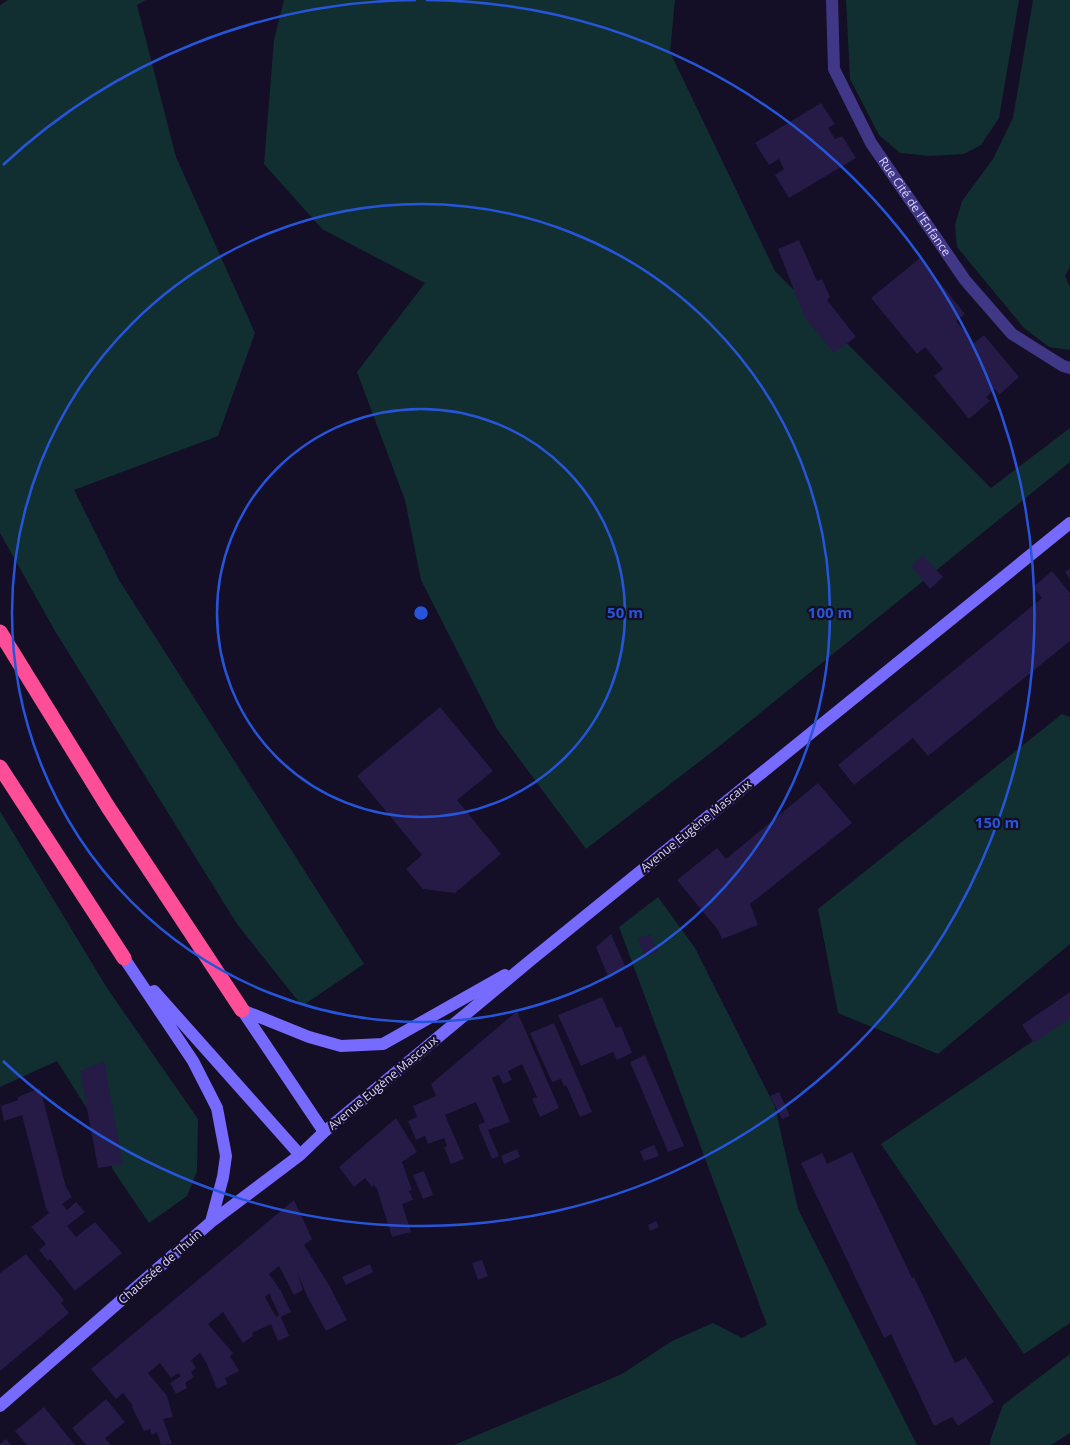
<svg xmlns="http://www.w3.org/2000/svg" width="1070" height="1445" font-family="'Open Sans',sans-serif">
<style>
.green{fill:#112f30}
.building{fill:#261a47}
.lines{fill:none;stroke-linecap:round;stroke-linejoin:round}
.street{stroke:#403886;stroke-width:12}
.secondary{stroke:#776aff;stroke-width:12}
.highway{stroke:#ff4e98;stroke-width:15}
.ring{fill:none;stroke:#2655da;stroke-width:2.5}
.labels{text-anchor:middle;stroke-width:4.5;stroke-linejoin:round;paint-order:stroke}
.street-label{font-size:12px;fill:#dbd3ff;stroke:#140e26}
.centre{fill:#2655da;stroke:#140e26;stroke-width:2.5}
.ring-label{font-size:15px;text-anchor:middle;font-weight:bold;fill:#2655da;stroke:#140e26;stroke-width:4.5;stroke-linejoin:round;paint-order:stroke}
</style>
<rect width="100%" height="100%" fill="#140e26"/>
<path class="green" d="M8,0H146L137,5L176,157L255,333L218,436L74,490L119,580L364,964L302,1006L237,924L55,631L0,533V5Z
M284,0H675L670,52L775,271L991,488L1070,428V462L717,748L586,849L497,729L421,580L405,500L357,372L425,283L322,229L264,164L274,40Z
M846,0H1019L999,118L981,145L964,154L930,156L900,153L879,135L850,79Z
M1033,0H1070V267L1065,276L1070,287V350L1049,347L1024,328L957,247L955,225L962,201L993,159L1013,118Z
M1062,714L1070,717V944L938,1054L838,1013L818,909Z
M0,811L107,988L198,1119L197,1171L187,1196L149,1223L113,1170L96,1123L57,1061L0,1087Z
M658,897L695,948L775,1107L798,1209L917,1445H454L622,1374L672,1341L713,1323L742,1338L767,1325L619,927Z
M1070,1016V1323L1024,1354L881,1144Z
M1070,1354V1433L1051,1445H990L991,1438L1003,1405Z"/>
<path class="building" d="M821,103L835,124L828,128L835,139L842,136L856,158L789,198L775,175L784,169L779,159L769,165L755,143Z
M799,240L817,281L822,279L830,297L827,300L856,337L834,353L805,318L778,249Z
M920,258L965,314L956,321L974,343L984,335L1019,377L999,395L995,389L986,397L990,401L969,419L934,376L943,369L925,347L917,354L871,298Z
M923,555L943,577L930,589L911,566Z
M1070,568V579L1065,572Z
M1052,571L1070,593V641L928,756L913,738L854,785L838,765L1042,598L1033,587Z
M440,707L493,771L457,800L501,854L455,893L423,889L406,869L422,855L357,776Z
M818,783L852,823L750,904L758,925L722,939L718,930L677,880L717,848L726,859Z
M611,934L625,966L609,979L596,947Z
M650,934L658,952L645,957L638,939Z
M1070,992V1018L1034,1043L1022,1025Z
M602,997L616,1028L621,1026L632,1053L617,1060L613,1052L581,1066L558,1015Z
M517,1011L559,1108L540,1117L532,1099L537,1097L522,1064L508,1071L512,1080L503,1084L499,1075L492,1078L510,1122L488,1130L499,1156L492,1159L478,1125L485,1122L476,1102L445,1115L464,1159L451,1164L444,1147L447,1146L444,1138L428,1144L425,1136L416,1140L408,1121L417,1117L413,1106L436,1096L431,1084Z
M554,1023L592,1112L580,1117L566,1085L564,1086L561,1079L552,1082L530,1033Z
M645,1055L684,1146L668,1152L630,1062Z
M104,1061L123,1164L98,1168L80,1071Z
M40,1088L66,1187L72,1197L62,1204L67,1210L76,1202L85,1212L67,1226L76,1237L95,1222L122,1253L75,1291L50,1259L48,1261L39,1250L46,1244L31,1227L49,1213L46,1208L22,1115L4,1121L1,1106L18,1100V1097Z
M779,1092L790,1116L782,1119L770,1096Z
M396,1118L417,1152L402,1162L412,1190L409,1191L413,1200L402,1204L411,1232L392,1237L377,1189L374,1185L372,1187L365,1178L354,1187L339,1167Z
M654,1145L659,1156L644,1161L640,1151Z
M517,1149L520,1157L504,1164L501,1156Z
M852,1152L912,1278L914,1277L955,1363L966,1357L994,1402L958,1426L952,1417L934,1426L891,1334L884,1338L801,1163L822,1153L827,1164Z
M424,1171L433,1195L423,1199L413,1175Z
M294,1200L312,1239L304,1245L329,1285L347,1320L326,1331L307,1296L297,1272L303,1290L294,1295L279,1266L269,1274L281,1291L291,1312L280,1317L269,1293L265,1297L276,1317L280,1315L289,1336L278,1341L271,1324L252,1333L253,1336L243,1343L223,1312L208,1324L233,1353L230,1356L239,1371L225,1378L227,1384L217,1389L206,1362L200,1353L191,1360L196,1368L191,1372L194,1377L185,1383L187,1388L176,1394L170,1383L181,1376L178,1373L171,1378L160,1363L148,1373L167,1396L173,1417L163,1419L172,1444L161,1445L157,1432L152,1435L150,1429L144,1431L132,1407L133,1406L123,1393L116,1399L91,1369Z
M656,1221L659,1227L650,1231L648,1225Z
M26,1254L64,1300L61,1303L69,1313L0,1371V1273Z
M482,1260L488,1276L478,1280L472,1263Z
M370,1264L373,1272L346,1285L342,1277Z
M106,1399L125,1422L105,1438L111,1445H86L72,1428Z
M44,1407L57,1423L75,1445H27L15,1431Z
M6,1439L11,1445H0V1444Z"/>
<g class="lines">
<path class="street" id="s1" d="M832,0L834,69L871,143L965,280L1012,334L1063,366L1070,368"/>
<path class="secondary" d="M124,958L193,1061L217,1108L226,1156L223,1177L211,1222
M154,991L300,1155
M242,1010L309,1037L341,1046L383,1044L505,975
M242,1010L324,1132
M0,1406L211,1222L300,1155L324,1132L531,960L1070,523"/>
<path class="highway" d="M0,632L108,807L242,1010
M0,767L124,958"/>
</g>
<g class="ring">
<circle cx="421" cy="613" r="204"/>
<circle cx="421" cy="613" r="409"/>
<path d="M3 165A613 613 0 0 1 416 0M426 0A613 613 0 1 1 3 1061"/>
</g>
<g class="labels">
<g class="street-label">
<text dy="4" stroke="none"><textPath href="#s1" startOffset="229">Rue Cité de l'Enfance</textPath></text>
<text transform="translate(696 826) rotate(-39)" y="4">Avenue Eugène Mascaux</text>
<text transform="translate(383 1083) rotate(-40)" y="4">Avenue Eugène Mascaux</text>
<text transform="translate(160 1267) rotate(-41)" y="4">Chaussée de Thuin</text>
</g>
</g>
<circle cx="421" cy="613" r="8" class="centre"/>
<g class="ring-label">
<text x="625" y="618">50 m</text>
<text x="830" y="618">100 m</text>
<text x="997" y="828">150 m</text>
</g>
</svg>
